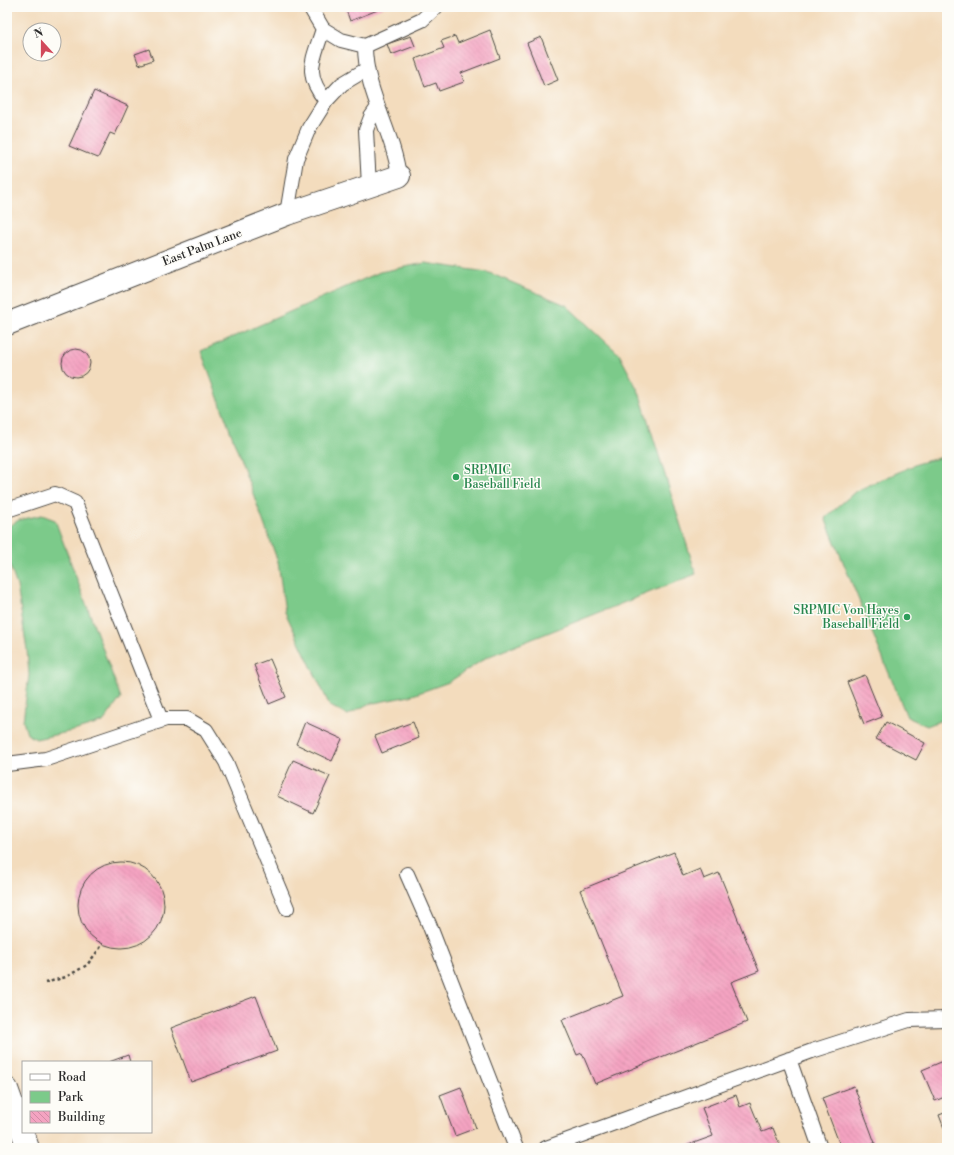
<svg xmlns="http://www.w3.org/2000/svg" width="954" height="1155" font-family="'Libre Bodoni',serif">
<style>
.green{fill:#7cca8a;stroke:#547a5a}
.building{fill:url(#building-back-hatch)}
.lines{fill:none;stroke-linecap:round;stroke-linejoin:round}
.service-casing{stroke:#494641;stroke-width:16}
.minor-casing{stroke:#494641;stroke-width:24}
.tertiary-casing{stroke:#494641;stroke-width:24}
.path{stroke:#494641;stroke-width:2.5;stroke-dasharray:3 3;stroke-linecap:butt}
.service{stroke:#fff;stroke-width:14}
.minor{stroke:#fff;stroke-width:22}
.tertiary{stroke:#fff;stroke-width:22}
.leisure-dot{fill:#2e9e5b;stroke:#fdfcf7;stroke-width:1.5}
.labels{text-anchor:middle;stroke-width:3;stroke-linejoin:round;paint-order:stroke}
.street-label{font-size:12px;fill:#2b2b2b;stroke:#fdfcf7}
.leisure-label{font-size:12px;fill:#27864d;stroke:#fdfcf7;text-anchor:start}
</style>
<defs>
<pattern id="building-back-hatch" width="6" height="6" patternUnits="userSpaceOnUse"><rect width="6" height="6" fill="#f4a3c1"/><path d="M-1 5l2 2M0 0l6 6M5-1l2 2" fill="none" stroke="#d18ca6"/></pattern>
</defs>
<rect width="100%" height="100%" fill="#fdfcf7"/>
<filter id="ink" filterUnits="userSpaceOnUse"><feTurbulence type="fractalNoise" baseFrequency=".025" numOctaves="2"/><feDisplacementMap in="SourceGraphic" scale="8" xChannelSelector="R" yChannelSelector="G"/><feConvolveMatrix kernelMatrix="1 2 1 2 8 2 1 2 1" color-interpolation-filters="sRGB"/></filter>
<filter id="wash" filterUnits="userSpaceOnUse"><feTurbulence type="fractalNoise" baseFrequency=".012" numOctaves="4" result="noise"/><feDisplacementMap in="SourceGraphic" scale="16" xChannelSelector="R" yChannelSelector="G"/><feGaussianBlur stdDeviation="0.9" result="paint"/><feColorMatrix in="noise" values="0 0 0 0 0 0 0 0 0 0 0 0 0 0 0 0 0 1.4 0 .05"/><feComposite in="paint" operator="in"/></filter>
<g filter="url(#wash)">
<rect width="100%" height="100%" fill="#f3dcbd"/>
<path class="green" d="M425,263L487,272L566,305L619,354L639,392L696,574L487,657L449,682L410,696L368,704L348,715L330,706L285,612L278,562L201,351L380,272Z
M947,456V718L927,726L907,717L825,518L856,491L919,463Z
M42,515L55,520L121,698L103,722L77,730L36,739L27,734L23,721L29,675L27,650L17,586L7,558V527L19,520Z"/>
<g id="blocks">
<path class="building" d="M345,7H385L350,21Z
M490,30L500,58L461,73L464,82L439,91L436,83L425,87L415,59L444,48L441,41L455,36L458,43Z
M411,36L415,46L391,55L387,44Z
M541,37L558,80L544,86L527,43Z
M149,49L153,60L139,65L135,54Z
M94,91L128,106L115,135L110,133L98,158L69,146Z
M62 363a14 14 0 1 1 28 0a14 14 0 1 1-28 0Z
M270,659L286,697L269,704L254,665Z
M865,675L882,717L864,724L847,682Z
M305,722L342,739L332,761L296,744Z
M413,722L419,738L382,753L375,736Z
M886,722L925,743L916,760L876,739Z
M293,760L330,776L313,813L277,796Z
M674,852L683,876L700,869L704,879L719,873L759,971L731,982L747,1022L595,1084L582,1053L577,1055L562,1020L623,996L580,890Z
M78 905a43 43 0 1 1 86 0a43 43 0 1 1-86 0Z
M256,996L277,1051L191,1082L171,1028Z
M128,1055L130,1062H109Z
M946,1060L947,1096L935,1101L922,1070Z
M854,1086L875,1143L863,1148H841L822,1098Z
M461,1087L476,1128L455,1136L440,1095Z
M736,1095L740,1107L750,1103L762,1132L773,1128L781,1148H680L713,1136L702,1108Z
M947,1112V1136L939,1115Z"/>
</g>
</g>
<g filter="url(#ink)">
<use href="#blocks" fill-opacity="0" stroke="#494641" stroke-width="1"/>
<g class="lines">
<defs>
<path id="service" d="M310,7L323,29L341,40L365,46L422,20L436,7
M323,29C313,61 303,73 326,101
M365,46C365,92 393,131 399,176
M369,186L366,130L371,117L378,107
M287,214L296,159L309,128L326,101L342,84L367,69
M7,510L55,494L75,503L161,720
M7,764L46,759L166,719H187L206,730L226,762L287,908
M407,874L429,924L516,1148
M789,1059L820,1148
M546,1148L812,1051L909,1020L947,1019"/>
<path id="minor" d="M7,324L287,214L399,176"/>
<path id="tertiary" d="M7,1089L28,1148"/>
</defs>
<use href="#service" class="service-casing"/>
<use href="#minor" class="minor-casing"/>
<use href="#tertiary" class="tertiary-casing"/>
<path class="path" d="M45,983L66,977L87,965L103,944"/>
<use href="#service" class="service"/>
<use href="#minor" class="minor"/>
<use href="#tertiary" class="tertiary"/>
</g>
</g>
<g class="leisure-dot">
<circle cx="456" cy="477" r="4"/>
<circle cx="907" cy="617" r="4"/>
</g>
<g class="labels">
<g class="street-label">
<text transform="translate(202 247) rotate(-21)" y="4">East Palm Lane</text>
</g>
<g class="leisure-label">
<text x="464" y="474">SRPMIC<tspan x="464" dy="14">Baseball Field</tspan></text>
<text x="899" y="614" text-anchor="end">SRPMIC Von Hayes<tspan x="899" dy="14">Baseball Field</tspan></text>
</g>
</g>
<rect width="954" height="1155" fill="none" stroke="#fdfcf7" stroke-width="24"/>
<rect x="22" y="1061" width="130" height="72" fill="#fdfcf7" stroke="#a9a8a5"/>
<rect x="30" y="1074" width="20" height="6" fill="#ffffff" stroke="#a9a8a5"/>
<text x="58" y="1081" font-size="12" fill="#2b2b2b">Road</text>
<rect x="30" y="1091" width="20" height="12" fill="#7cca8a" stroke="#a9a8a5"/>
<text x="58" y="1101" font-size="12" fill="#2b2b2b">Park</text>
<rect x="30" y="1111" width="20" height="12" fill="url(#building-back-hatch)" stroke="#a9a8a5"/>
<text x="58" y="1121" font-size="12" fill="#2b2b2b">Building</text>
<g transform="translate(42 42) rotate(339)"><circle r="19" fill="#fdfcf7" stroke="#a9a8a5"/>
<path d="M0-3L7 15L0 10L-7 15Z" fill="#d1495b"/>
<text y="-6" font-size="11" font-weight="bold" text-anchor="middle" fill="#2b2b2b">N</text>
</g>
</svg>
